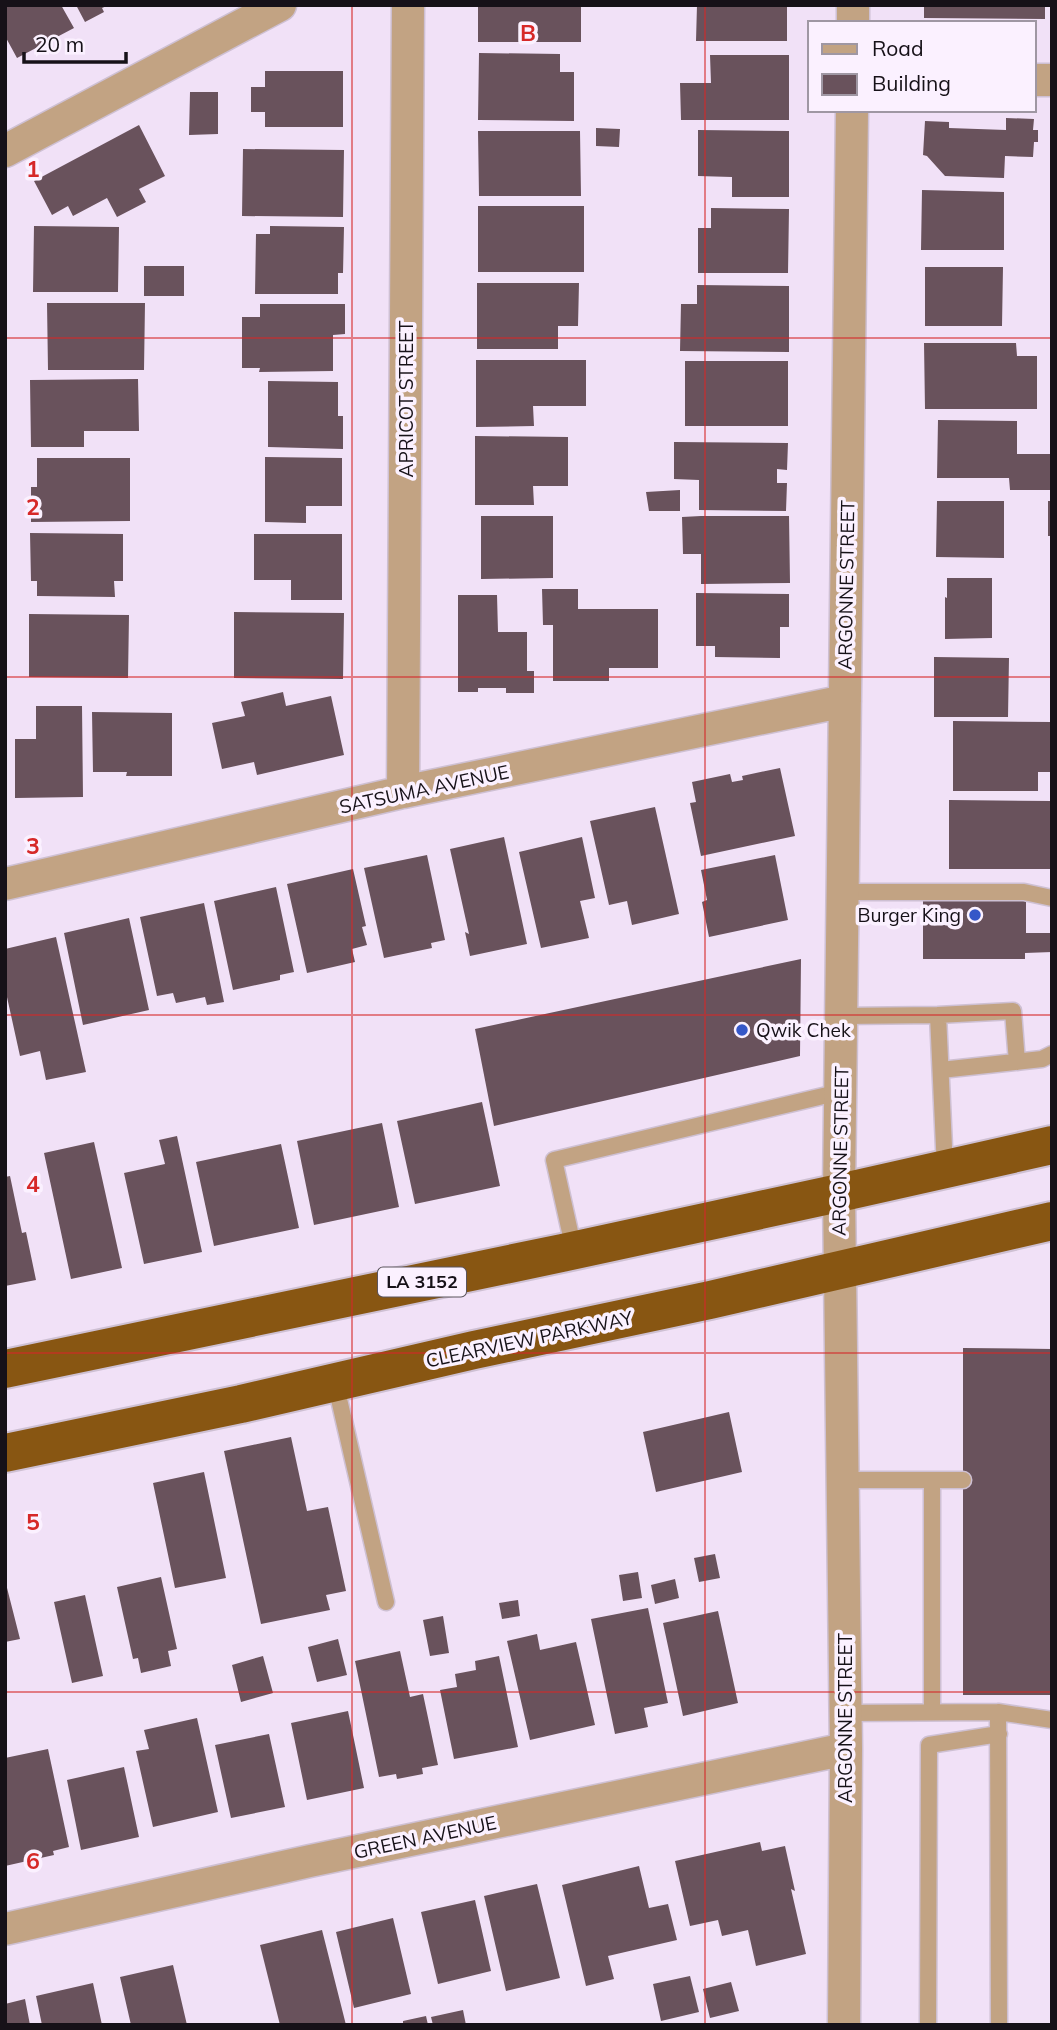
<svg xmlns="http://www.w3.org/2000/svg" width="1057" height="2030" font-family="Mulish,sans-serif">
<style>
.building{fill:#69525c}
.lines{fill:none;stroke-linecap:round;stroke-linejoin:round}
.lane-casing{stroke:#cec0d3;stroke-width:19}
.street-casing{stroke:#cec0d3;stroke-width:35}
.highway-casing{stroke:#cec0d3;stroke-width:42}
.lane{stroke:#c2a383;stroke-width:16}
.street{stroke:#c2a383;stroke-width:32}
.highway{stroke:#885612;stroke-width:38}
.grid{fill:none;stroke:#d62828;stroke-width:2;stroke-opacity:0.55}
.poi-dot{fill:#3557c8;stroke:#fbf1ff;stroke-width:2.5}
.labels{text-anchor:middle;stroke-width:7;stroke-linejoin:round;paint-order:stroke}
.shield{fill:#fbf1ff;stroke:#5b545d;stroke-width:2}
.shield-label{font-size:18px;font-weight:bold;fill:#161118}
.street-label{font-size:19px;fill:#161118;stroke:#fbf1ff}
.poi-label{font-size:19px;fill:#161118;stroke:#fbf1ff;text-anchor:end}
.grid-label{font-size:23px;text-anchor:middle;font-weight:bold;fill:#d62828;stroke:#fbf1ff;stroke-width:7;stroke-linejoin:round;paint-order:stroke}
</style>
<rect width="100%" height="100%" fill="#f1e1f7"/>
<path class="building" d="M5,5H61L74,28L17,58L5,36Z
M76,5H109L102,8L104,12L85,22Z
M478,5H581V42H478Z
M697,5H787V41H696Z
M924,5H1045V19L924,18Z
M479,53L560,54V72H574V121L478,120Z
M710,55H789V120H681L680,83H711Z
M265,71H343V127H265V112H251V87H265Z
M190,92H218V134L189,135Z
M1006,118L1034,119L1033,130H1038V142H1034L1033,157L1005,156L1004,178L945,176L927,156L923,155L925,121L949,122V128L1006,130Z
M139,125L165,176L139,189L146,202L117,217L107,198L73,216L68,206L52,215L34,181Z
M596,128L620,129L619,147L596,146Z
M698,130L789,131V197H732V177L698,176Z
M478,131H580L581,196H479Z
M243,149L344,150L343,217L242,216Z
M922,190L1004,192V250H921Z
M478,206H584V272H478Z
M711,208L789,209L788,273H698V228H711Z
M34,226L119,227L118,292H33Z
M270,226L344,227L343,273H338V294H255L256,234H270Z
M144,266H184V296H144Z
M925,267H1003L1002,326H925Z
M477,283H579L578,326H558V349H477Z
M697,285L789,286V352L680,351L681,304H697Z
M47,303H145L144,370H48Z
M260,304H345V334L333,335V371L259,372L260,368H242V317H260Z
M924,343H1016L1017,356H1037V409H925Z
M476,360H586V406H533L534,426L476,427Z
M685,361H788V426H685Z
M138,379L139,431H84V447H31L30,380Z
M268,381L338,382V416H343V449L268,447Z
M938,420L1017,421V454H1052V490H1010L1009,478H937Z
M475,436L568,437V486H533L534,505H475Z
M674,442L788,443L787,470L777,469V483H787L786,511L699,510V480L674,479Z
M265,457L342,458V506H306V523L265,522Z
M37,458H130V521L31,522V487H37Z
M680,490V511H649L646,492Z
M937,501H1004V558L936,557Z
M1048,501H1052V536H1048Z
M481,516H553V578L481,579Z
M701,516H789L790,583L701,584V554H683L682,517Z
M30,533L123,534V581H114L115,597L37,596V581H31Z
M254,534H342V600H291V580H254Z
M947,578H992V638L945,639V597L947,598Z
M542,589H578V609H658V668H609V681H553V625H543Z
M696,593L789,594V627H780V658L715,657V646H696Z
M458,595H497L498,632H527V671H534V693H506V688H478V692H458Z
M234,612L344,613L343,679L234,678Z
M29,614L129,615L128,678L29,677Z
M934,657L1009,658L1008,717H934Z
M283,692L286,706L331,696L344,755L257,775L254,762L222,769L212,723L245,716L241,702Z
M36,706H82L83,797L15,798V739H36Z
M92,712L172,713V776H126L127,772H93Z
M953,721L1052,722V772H1038V791H953Z
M780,768L795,836L701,856L690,803L696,802L692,782L730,774L732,782L743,780L742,776Z
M949,800L1052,801V869H949Z
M655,807L679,914L632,925L627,901L609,905L590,821Z
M504,837L527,944L470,956L465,932L469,934L450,849Z
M582,837L595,898L580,901L589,938L541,948L519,852Z
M427,855L445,940L431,943L432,948L384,958L364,868Z
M775,855L788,920L709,937L702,902L707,900L701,870Z
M353,869L366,926L362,927L367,945L352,949L355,962L307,973L287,884Z
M276,887L294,972L280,975V980L233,990L214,901Z
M923,897H1026V933H1052V952L1025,953V959H923Z
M204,903L224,1002L207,1005L205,997L176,1003L173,993L157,996L140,917Z
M129,918L149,1010L83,1025L64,933Z
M56,937L86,1072L46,1080L40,1051L20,1056L5,988V949Z
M801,959L800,1056L494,1126L475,1029Z
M482,1102L500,1186L415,1204L397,1121Z
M382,1123L399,1207L314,1225L297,1141Z
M177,1136L202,1252L144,1264L124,1173L165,1164L159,1140Z
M94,1142L122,1268L71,1279L44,1153Z
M281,1144L299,1228L214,1246L196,1162Z
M10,1176L22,1233L26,1232L36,1280L5,1286V1177Z
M963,1348L1052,1349V1695H963Z
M729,1412L742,1472L656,1492L643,1432Z
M291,1437L307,1511L328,1507L346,1591L326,1595L330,1610L261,1624L224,1451Z
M204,1472L226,1578L175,1588L153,1483Z
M715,1554L720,1578L699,1582L694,1558Z
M638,1572L642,1598L623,1601L619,1575Z
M161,1577L177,1649L168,1651L171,1666L141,1673L138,1658L133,1659L117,1587Z
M675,1579L679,1598L655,1604L651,1585Z
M5,1580L20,1639L5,1642Z
M85,1595L103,1676L72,1683L54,1602Z
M518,1600L520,1616L502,1619L499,1603Z
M648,1608L668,1703L644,1708L648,1727L615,1734L591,1619Z
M718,1611L738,1703L683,1716L663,1623Z
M443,1616L449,1653L430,1656L423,1620Z
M537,1634L540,1650L576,1642L595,1725L530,1740L507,1641Z
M338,1639L347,1675L317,1682L308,1647Z
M400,1651L410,1697L423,1694L438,1765L422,1768L423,1774L397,1779L396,1774L379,1777L355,1661Z
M263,1656L273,1693L241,1702L232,1665Z
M499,1656L518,1747L454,1759L440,1690L457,1687L455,1674L476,1670L475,1661Z
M348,1711L364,1788L307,1800L291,1723Z
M197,1718L218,1812L153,1827L136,1751L149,1749L144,1730Z
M269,1734L285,1807L231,1818L215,1745Z
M48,1749L69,1847L53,1851L54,1855L5,1866V1758Z
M124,1767L139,1837L81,1850L67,1780Z
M760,1842L762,1851L785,1846L795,1891L791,1889L806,1954L756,1966L748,1930L722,1936L718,1920L690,1926L675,1861Z
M639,1866L649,1908L668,1904L677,1940L608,1956L614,1979L586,1986L562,1885Z
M537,1884L560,1978L506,1991L484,1896Z
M475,1900L491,1971L438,1984L421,1912Z
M393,1918L411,1994L354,2008L336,1932Z
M322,1930L346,2025H280L260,1945Z
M173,1965L187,2025H131L120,1977Z
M690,1976L699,2012L661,2021L653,1984Z
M731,1982L739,2011L710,2018L703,1989Z
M93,1983L102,2025H42L36,1996Z
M25,1999L30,2025H5V2004Z
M463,2010L466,2025H433L431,2017Z
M426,2016L428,2025H403V2021Z"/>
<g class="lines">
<defs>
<path id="lane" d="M843,892H1024L1052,898
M938,1015L1013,1011L1017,1062
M841,1016L938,1015L945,1169
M941,1070L1042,1059L1052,1054
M574,1250L554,1160L840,1092
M335,1382L386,1602
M842,1480H963
M932,1480V1712
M998,1712L1052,1720
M845,1713L998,1712L999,2025
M928,2025L929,1745L999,1734"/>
<path id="street" d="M853,23V5
M1034,80H1052
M5,151L280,5
M403,792L408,5
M5,884L403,792L845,701
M5,1929L310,1861L846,1749
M844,2025L846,1749L839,1193L852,110"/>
<path id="highway" d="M5,1369L562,1253L839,1193L1052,1145
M5,1453L241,1404L474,1350L710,1300L1052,1221"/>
</defs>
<use href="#lane" class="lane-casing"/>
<use href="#street" class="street-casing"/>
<use href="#highway" class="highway-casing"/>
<use href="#lane" class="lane"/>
<use href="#street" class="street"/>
<use href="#highway" class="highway"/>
</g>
<path class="grid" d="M352,5V2025M705,5V2025M5,338H1052M5,677H1052M5,1015H1052M5,1353H1052M5,1692H1052"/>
<g class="poi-dot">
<circle cx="975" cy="915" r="7"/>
<circle cx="742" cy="1030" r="7"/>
</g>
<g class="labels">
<rect class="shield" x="378" y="1267.5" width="88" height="29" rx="5"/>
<g class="shield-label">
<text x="422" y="1288">LA 3152</text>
</g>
<g class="street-label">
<text transform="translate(406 399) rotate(-90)" y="7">APRICOT STREET</text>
<text transform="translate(846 585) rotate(-89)" y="7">ARGONNE STREET</text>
<text transform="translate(424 789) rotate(-12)" y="7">SATSUMA AVENUE</text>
<text transform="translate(840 1151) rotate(-89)" y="7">ARGONNE STREET</text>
<text transform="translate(529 1339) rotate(-12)" y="7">CLEARVIEW PARKWAY</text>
<text transform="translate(845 1718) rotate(-90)" y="7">ARGONNE STREET</text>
<text transform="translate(425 1837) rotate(-12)" y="7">GREEN AVENUE</text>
</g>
<g class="poi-label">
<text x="961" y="922">Burger King</text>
<text x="756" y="1037" text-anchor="start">Qwik Chek</text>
</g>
</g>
<g class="grid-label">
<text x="528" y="41">B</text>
<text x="33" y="177">1</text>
<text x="33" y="515">2</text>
<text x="33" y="854">3</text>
<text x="33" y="1192">4</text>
<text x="33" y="1530">5</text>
<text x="33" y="1869">6</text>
</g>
<rect width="1057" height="2030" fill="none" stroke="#161118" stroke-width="14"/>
<rect x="808" y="21" width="228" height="91" fill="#fbf1ff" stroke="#9f97a3" stroke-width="2"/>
<rect x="822" y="44" width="35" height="10" fill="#c2a383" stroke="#9f97a3" stroke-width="2"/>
<text x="872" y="56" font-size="21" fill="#161118">Road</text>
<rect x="822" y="74" width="35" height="21" fill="#69525c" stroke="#9f97a3" stroke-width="2"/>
<text x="872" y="91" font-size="21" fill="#161118">Building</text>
<path d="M24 52v10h102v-10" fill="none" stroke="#161118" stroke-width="3.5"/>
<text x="35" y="52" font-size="21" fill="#161118" stroke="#fbf1ff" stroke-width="5" paint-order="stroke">20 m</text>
</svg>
